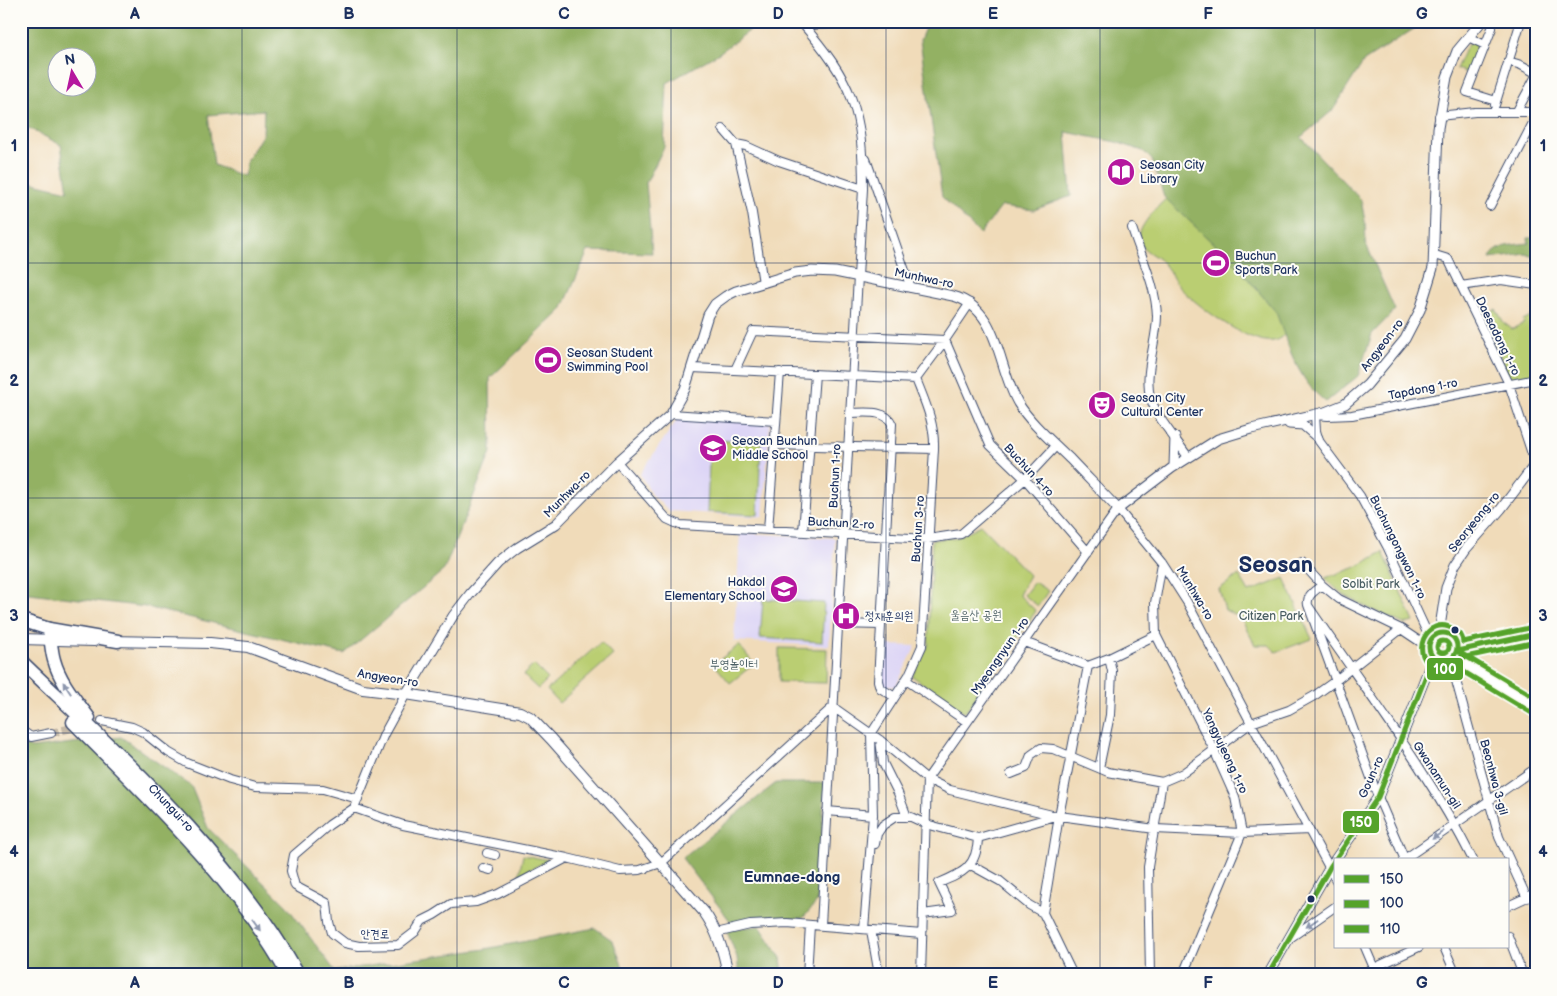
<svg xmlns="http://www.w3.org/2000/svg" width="1557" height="996" font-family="'Balsamiq Sans','Poor Story',sans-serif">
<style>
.built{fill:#ddd5f6}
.green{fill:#bace72;stroke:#6a7e68}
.forest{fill:#93b164;stroke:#577061;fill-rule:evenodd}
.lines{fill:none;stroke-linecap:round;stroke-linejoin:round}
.minor-tunnel{stroke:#c5b9a7;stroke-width:8;stroke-dasharray:8 4;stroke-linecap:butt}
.minor-casing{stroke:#3b496c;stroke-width:10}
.tertiary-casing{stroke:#3b496c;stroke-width:11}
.secondary-casing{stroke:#3b496c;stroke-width:12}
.trunk-casing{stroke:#3b496c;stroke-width:15}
.minor{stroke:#fff;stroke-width:8}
.tertiary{stroke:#fff;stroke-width:9}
.secondary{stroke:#fff;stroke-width:10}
.trunk{stroke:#fff;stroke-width:12}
.bus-1-casing{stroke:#fdfcf7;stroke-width:9}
.bus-2-casing{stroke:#fdfcf7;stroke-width:9}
.bus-3-casing{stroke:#fdfcf7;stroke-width:9}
.bus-1{stroke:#55a32b;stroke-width:5}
.bus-2{stroke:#55a32b;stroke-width:5}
.bus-3{stroke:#55a32b;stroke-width:5}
.oneway{fill:#8d97ae}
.grid{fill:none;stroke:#1b2f5e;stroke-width:1;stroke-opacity:0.55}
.bus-dot{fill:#1b2f5e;stroke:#fdfcf7;stroke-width:2}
.labels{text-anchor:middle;stroke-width:4;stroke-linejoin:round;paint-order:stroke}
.poi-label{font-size:12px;fill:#1b2f5e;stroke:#fdfcf7;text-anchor:start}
.street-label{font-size:12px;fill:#1b2f5e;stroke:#fdfcf7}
.park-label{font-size:12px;fill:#4b5f64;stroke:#fdfcf7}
.quarter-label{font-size:15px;font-weight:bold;fill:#1b2f5e;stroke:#fdfcf7}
.town-label{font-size:22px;font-weight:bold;fill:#1b2f5e;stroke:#fdfcf7}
.line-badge{stroke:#fdfcf7;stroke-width:2}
.badge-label{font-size:14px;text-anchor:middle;font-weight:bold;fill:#fff}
.neatline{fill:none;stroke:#1b2f5e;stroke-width:2}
.grid-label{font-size:16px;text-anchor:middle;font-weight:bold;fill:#1b2f5e}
</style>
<rect width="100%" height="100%" fill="#fdfcf7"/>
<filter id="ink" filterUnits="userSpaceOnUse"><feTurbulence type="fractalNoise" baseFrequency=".02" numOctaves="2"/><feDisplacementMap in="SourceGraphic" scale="10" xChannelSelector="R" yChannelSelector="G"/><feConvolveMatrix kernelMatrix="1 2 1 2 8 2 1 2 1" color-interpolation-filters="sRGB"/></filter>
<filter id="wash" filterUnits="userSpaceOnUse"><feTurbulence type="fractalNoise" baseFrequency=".0096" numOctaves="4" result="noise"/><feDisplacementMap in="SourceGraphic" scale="20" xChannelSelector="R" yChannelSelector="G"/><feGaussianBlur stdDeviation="1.12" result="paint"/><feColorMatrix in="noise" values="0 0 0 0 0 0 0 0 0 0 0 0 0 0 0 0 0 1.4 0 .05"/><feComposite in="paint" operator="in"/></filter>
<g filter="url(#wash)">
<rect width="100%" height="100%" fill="#f0dbb9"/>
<path class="built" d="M679,417L770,423L763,517L670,511L653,496L640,474Z
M740,533L835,538L829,646L734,641Z
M884,645L916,646L896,686H883L880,680Z"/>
<path class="green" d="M1474,42L1476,43L1479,51L1471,74L1456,69L1465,49L1469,43Z
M1181,184L1284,280L1285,334C1267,361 1197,305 1181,289C1173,281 1170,269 1161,261C1154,254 1138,249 1139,237C1140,221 1169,196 1181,184Z
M1496,309L1504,323L1512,329L1524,323L1523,320L1533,315L1536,321V375L1510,378L1482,316Z
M710,440L761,442L758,515L707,512Z
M981,525L1029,575L1019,595L1036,611L965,713L912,676L928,646L932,540L958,537Z
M1383,552L1414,622L1404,624L1370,609L1342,594L1325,578L1354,568Z
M1239,575L1249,592L1284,578L1312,639L1276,652L1269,645H1255L1241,618L1225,610L1219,589Z
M1034,582L1048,591L1038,606L1024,595Z
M763,599L824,603L822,642L760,638Z
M601,642L613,655L559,703L547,690Z
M739,645L754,664L730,683L714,664Z
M779,648L827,649L826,683L779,682Z
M534,665L548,679L538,689L523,675Z
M523,855L549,860L519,875Z"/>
<path class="forest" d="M21,21H754L749,31L719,53L667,83L664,147L646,183L652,253L588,251L562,310L490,378L491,452L444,570L344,654L146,607L21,592V180L68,191L61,145L21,124ZM58,58H88V88H58ZM264,110L263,134L246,161L243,176L214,165L208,115Z
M928,21H1426L1364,61L1333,110L1301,137L1361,200L1365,221L1366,244L1395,310L1372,334L1358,376L1326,402C1297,380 1288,345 1276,312L1237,266L1164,197L1152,160L1143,151L1116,142L1066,132L1071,196L1034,210L1002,206L980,234L942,197L920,40Z
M1528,238H1536V251L1533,254L1534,257L1526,254L1490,259C1495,244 1516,245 1529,243Z
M121,737L191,786L208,828L286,905L335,971L485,949L595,928L613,941L625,973H643L655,975H21V744L32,748Z
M776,783H825L817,902L803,918L731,922L682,858Z
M760,926L781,958L783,975H739L737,957L726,929Z"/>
</g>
<g filter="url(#ink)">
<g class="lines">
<path class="minor-tunnel" d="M51,733L102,721"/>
<defs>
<path id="minor" d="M800,21C853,82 863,110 863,189L821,925
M804,25L866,23
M1492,28L1467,92L1496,101
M1468,37L1485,45
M1508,61L1521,65L1536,73
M1495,105L1521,21
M1517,111L1536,76
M1439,116L1475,112H1536
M723,129L736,144L746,146L779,161L863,189
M736,144L752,213L763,283
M866,159L911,288
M1490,206L1536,117
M1132,228C1141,256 1156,286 1157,316C1157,341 1144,372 1150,396C1155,416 1176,439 1188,457
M1435,255L1448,259L1509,384L1536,466
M1461,286L1501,280L1536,285
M692,368L916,379C925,402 935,423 934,449L922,646L909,675L871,734L873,815L864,929
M735,370L753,331L945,340L990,445L1025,479L1088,552
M916,379L945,340L970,303
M850,413C863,413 886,409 892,424L878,681L880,688L895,697
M671,414L776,421
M775,445L934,449
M617,462L667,519L680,525L928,539L961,534L1025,479L1056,446
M768,530L780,372
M803,532L815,374
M1162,563L1155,603L1156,635L1214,750L1235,797L1242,833L1184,972V975
M1302,563L1322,585L1339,599L1401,629L1428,647
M1322,585C1315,591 1306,595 1308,605L1378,797L1405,860
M1309,607C1365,690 1428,770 1473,860
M838,624L881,625
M1430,639L1387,546L1360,496L1319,441L1316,431L1315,415L1328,416L1352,415L1536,379
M1024,642L1088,666L1109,658L1156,635
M1450,659L1499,837L1527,898
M906,680L967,722
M406,694L384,734L354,808L329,825L294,855L291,871L295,886L327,903L329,922L332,933L345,943L359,946L398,945L415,932L422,921L434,915L451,904L476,902L498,894L567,858
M833,707L880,740L927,779L950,790L1052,815L1155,829L1242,833L1309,830
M102,721L132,727L143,732L168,752L187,763L230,780L255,787L323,789L358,799
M21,730L31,737L51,733
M880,740L883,763L898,793L907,817
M1099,768L1110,715L1112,671L1109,658
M1011,774L1026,768L1031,755L1041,748L1053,749L1108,772L1162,782L1183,773L1251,723L1289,710L1314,696L1335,681L1401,629
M354,808L403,825L567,858L620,871L640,870L661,863L833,707
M827,811L873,815
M875,844L877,834L883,825L895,817H911L926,824L978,838L1056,816
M487,853L495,855
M1403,860L1536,768
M971,865L1000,881L1029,905L1043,913
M483,868L490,870
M1508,906L1536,893
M923,914L952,910L939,883C963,873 977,867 978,838
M871,930L879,975
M716,933L750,925L787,923L922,934
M1508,936L1523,975
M1290,938L1336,906
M1365,947L1377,975
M1444,947L1456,975
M807,975L810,925
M921,975L927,779L1118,509L1162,563L1187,602L1251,723L1336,880
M1073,975L1043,913L1059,816L1088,666
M1150,975L1148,867L1162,782
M1359,975L1419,947"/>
<path id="tertiary" d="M1289,424L1303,425L1318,438
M1174,466L1175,437
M1439,633L1446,588L1455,565L1466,549L1501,509L1536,463
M1457,651L1455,639L1446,633L1436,634C1414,650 1445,676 1457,651L1536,634
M1453,657L1536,707
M406,694L453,616L470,594L498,563L517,548L556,524L617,462L671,414L685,389L708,315L715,304L726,296L736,291L795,273L812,271L835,272L953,296C1000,309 997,367 1018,403C1031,424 1052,441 1070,459C1086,476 1102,492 1118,509L1172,468L1218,439L1251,429L1325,412L1345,404L1367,385L1405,339L1420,310L1433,268L1438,128L1447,77L1457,51L1482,21
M1268,975L1330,867L1378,797L1433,658"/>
<path id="secondary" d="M21,639L94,641
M111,641L210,643L248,647L363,689L406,694L520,712L530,717L551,739L704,912C717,930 724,952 728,975"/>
<g id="trunk">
<path d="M21,620L49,629L118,641"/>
<path d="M49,629C51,639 51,650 54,660C60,682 76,700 89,718"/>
<path id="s1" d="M21,661C122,758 229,852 299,975"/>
<path d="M73,722C151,801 233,877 288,975"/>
</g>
</defs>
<use href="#minor" class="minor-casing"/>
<use href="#tertiary" class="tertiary-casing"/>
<use href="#secondary" class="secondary-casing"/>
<use href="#trunk" class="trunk-casing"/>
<use href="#minor" class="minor"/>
<use href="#tertiary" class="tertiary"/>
<use href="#secondary" class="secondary"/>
<use href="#trunk" class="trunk"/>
<defs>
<path id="bus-1" d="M1429 647a14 14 0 1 1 28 0a14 14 0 1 1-28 0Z
M1457,651L1536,634
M1268,975L1330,867L1378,797L1433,658"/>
<path id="bus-2" d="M1463,642C1462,635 1460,633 1455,630C1426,611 1406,660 1438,668C1448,671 1456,665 1461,658L1536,642
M1449,663L1532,713"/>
<path id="bus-3" d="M1437 647a6 6 0 1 1 12 0a6 6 0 1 1-12 0Z
M1463,642L1534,627
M1457,651L1536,698"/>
</defs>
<use href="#bus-1" class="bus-1-casing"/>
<use href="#bus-2" class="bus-2-casing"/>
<use href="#bus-3" class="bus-3-casing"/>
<use href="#bus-1" class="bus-1"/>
<use href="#bus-2" class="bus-2"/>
<use href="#bus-3" class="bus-3"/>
</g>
<defs><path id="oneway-solid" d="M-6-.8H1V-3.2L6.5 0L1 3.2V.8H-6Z" transform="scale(1.25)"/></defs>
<g class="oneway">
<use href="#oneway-solid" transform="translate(67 688) rotate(-123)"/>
<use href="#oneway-solid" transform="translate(1438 835) rotate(145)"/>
<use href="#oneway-solid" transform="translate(1312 923) rotate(145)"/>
<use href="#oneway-solid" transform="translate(256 925) rotate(54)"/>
</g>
</g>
<path class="grid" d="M242,21V975M457,21V975M671,21V975M886,21V975M1100,21V975M1315,21V975M21,263H1536M21,498H1536M21,733H1536"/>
<defs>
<symbol id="library-disc" viewBox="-11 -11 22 22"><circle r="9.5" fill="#b5179e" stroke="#fdfcf7"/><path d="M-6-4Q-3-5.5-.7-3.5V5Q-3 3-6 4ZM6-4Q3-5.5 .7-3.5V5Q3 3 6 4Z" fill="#fff"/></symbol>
<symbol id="stadium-disc" viewBox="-11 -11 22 22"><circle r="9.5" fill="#b5179e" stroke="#fdfcf7"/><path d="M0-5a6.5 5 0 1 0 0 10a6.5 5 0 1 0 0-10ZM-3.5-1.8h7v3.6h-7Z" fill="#fff"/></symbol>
<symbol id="theatre-disc" viewBox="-11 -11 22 22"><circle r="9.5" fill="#b5179e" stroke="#fdfcf7"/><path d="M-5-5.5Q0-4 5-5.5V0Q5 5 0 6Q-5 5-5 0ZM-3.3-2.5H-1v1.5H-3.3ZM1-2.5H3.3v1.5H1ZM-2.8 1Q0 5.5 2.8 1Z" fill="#fff"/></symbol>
<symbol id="school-disc" viewBox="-11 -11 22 22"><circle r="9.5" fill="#b5179e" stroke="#fdfcf7"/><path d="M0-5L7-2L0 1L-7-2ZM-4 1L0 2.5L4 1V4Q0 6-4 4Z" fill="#fff"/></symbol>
<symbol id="hospital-disc" viewBox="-11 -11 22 22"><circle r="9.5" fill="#b5179e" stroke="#fdfcf7"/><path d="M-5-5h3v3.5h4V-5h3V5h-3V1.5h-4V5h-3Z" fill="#fff"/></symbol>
</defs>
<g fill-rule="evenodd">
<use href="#library-disc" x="1105" y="156" width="32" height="32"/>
<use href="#stadium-disc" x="1200" y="247" width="32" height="32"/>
<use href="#stadium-disc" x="532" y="344" width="32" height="32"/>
<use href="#theatre-disc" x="1086" y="389" width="32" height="32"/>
<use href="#school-disc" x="697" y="432" width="32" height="32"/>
<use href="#school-disc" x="768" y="573" width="32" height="32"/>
<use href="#hospital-disc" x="830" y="600" width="32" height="32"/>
</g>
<g class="bus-dot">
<circle cx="1455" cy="630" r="4.5"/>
<circle cx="1311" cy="899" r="4.5"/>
</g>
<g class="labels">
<g class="poi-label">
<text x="1140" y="169">Seosan City<tspan x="1140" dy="14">Library</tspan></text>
<text x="1235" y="260">Buchun<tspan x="1235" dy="14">Sports Park</tspan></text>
<text x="567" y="357">Seosan Student<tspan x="567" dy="14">Swimming Pool</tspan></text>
<text x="1121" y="402">Seosan City<tspan x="1121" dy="14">Cultural Center</tspan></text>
<text x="732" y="445">Seosan Buchun<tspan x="732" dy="14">Middle School</tspan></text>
<text x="765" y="586" text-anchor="end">Hakdol<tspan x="765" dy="14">Elementary School</tspan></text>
<text x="865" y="620">정재훈의원</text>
</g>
<g class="street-label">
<text transform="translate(924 278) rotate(12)" y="4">Munhwa-ro</text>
<text transform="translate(1498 336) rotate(64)" y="4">Daesadong 1-ro</text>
<text transform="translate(1382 345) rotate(-53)" y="4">Angyeon-ro</text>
<text transform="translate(1423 389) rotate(-11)" y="4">Tapdong 1-ro</text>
<text transform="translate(1029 470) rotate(47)" y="4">Buchun 4-ro</text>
<text transform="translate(835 476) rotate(-87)" y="4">Buchun 1-ro</text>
<text transform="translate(567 494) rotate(-45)" y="4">Munhwa-ro</text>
<text transform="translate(1474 522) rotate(-51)" y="4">Seoryeong-ro</text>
<text transform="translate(841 523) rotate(3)" y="4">Buchun 2-ro</text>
<text transform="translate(918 529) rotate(-86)" y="4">Buchun 3-ro</text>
<text transform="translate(1398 547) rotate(64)" y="4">Buchungongwon 1-ro</text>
<text transform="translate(1195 593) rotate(59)" y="4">Munhwa-ro</text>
<text transform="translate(1000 656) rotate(-55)" y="4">Myeongnyun 1-ro</text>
<text transform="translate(388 678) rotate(9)" y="4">Angyeon-ro</text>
<text transform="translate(1225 751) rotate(65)" y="4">Yangyujeong 1-ro</text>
<text transform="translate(1437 775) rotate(57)" y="4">Gwanamun-gil</text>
<text transform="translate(1371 777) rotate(-66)" y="4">Goun-ro</text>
<text transform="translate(1494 777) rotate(75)" y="4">Beonhwa 3-gil</text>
<text dy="4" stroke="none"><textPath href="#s1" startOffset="210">Chungui-ro</textPath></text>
<text transform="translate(375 934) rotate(1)" y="4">안견로</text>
</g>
<g class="park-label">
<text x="1371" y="588">Solbit Park</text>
<text x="976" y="619">울음산 공원</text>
<text x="1271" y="620">Citizen Park</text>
<text x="734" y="668">부영놀이터</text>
</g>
<g class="quarter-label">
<text x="792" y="882">Eumnae-dong</text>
</g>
<g class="town-label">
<text x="1276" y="572">Seosan</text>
</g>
</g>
<g class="line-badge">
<rect x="1426" y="657" width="38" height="24" rx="5" fill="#55a32b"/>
<rect x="1342" y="810" width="38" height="24" rx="5" fill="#55a32b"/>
</g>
<g class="badge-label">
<text x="1445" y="674">100</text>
<text x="1361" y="827">150</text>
</g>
<rect width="1557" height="996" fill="none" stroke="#fdfcf7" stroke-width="55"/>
<rect x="1334" y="858" width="175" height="90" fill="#fdfcf7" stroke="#a3aaba"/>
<rect x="1344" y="875" width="25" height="8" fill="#55a32b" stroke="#a3aaba"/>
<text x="1380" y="884" font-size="15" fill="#1b2f5e">150</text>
<rect x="1344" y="900" width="25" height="8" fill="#55a32b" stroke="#a3aaba"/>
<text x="1380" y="908" font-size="15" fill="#1b2f5e">100</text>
<rect x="1344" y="925" width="25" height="8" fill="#55a32b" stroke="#a3aaba"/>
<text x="1380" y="934" font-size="15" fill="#1b2f5e">110</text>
<g transform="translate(72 72) rotate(351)"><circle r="24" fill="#fdfcf7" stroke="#a3aaba"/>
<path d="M0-4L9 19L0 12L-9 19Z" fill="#b5179e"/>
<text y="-8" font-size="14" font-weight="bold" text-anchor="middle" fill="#1b2f5e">N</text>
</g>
<rect x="28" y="28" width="1502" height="940" class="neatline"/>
<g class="grid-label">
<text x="135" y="19">A</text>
<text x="349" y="19">B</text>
<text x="564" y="19">C</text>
<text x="778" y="19">D</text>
<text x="993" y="19">E</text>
<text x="1208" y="19">F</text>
<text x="1422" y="19">G</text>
<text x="14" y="151">1</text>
<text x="1543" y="151">1</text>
<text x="14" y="386">2</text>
<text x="1543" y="386">2</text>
<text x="14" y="621">3</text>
<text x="1543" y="621">3</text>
<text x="14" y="857">4</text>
<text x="1543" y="857">4</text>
<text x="135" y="988">A</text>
<text x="349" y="988">B</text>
<text x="564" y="988">C</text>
<text x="778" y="988">D</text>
<text x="993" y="988">E</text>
<text x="1208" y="988">F</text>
<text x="1422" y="988">G</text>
</g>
</svg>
